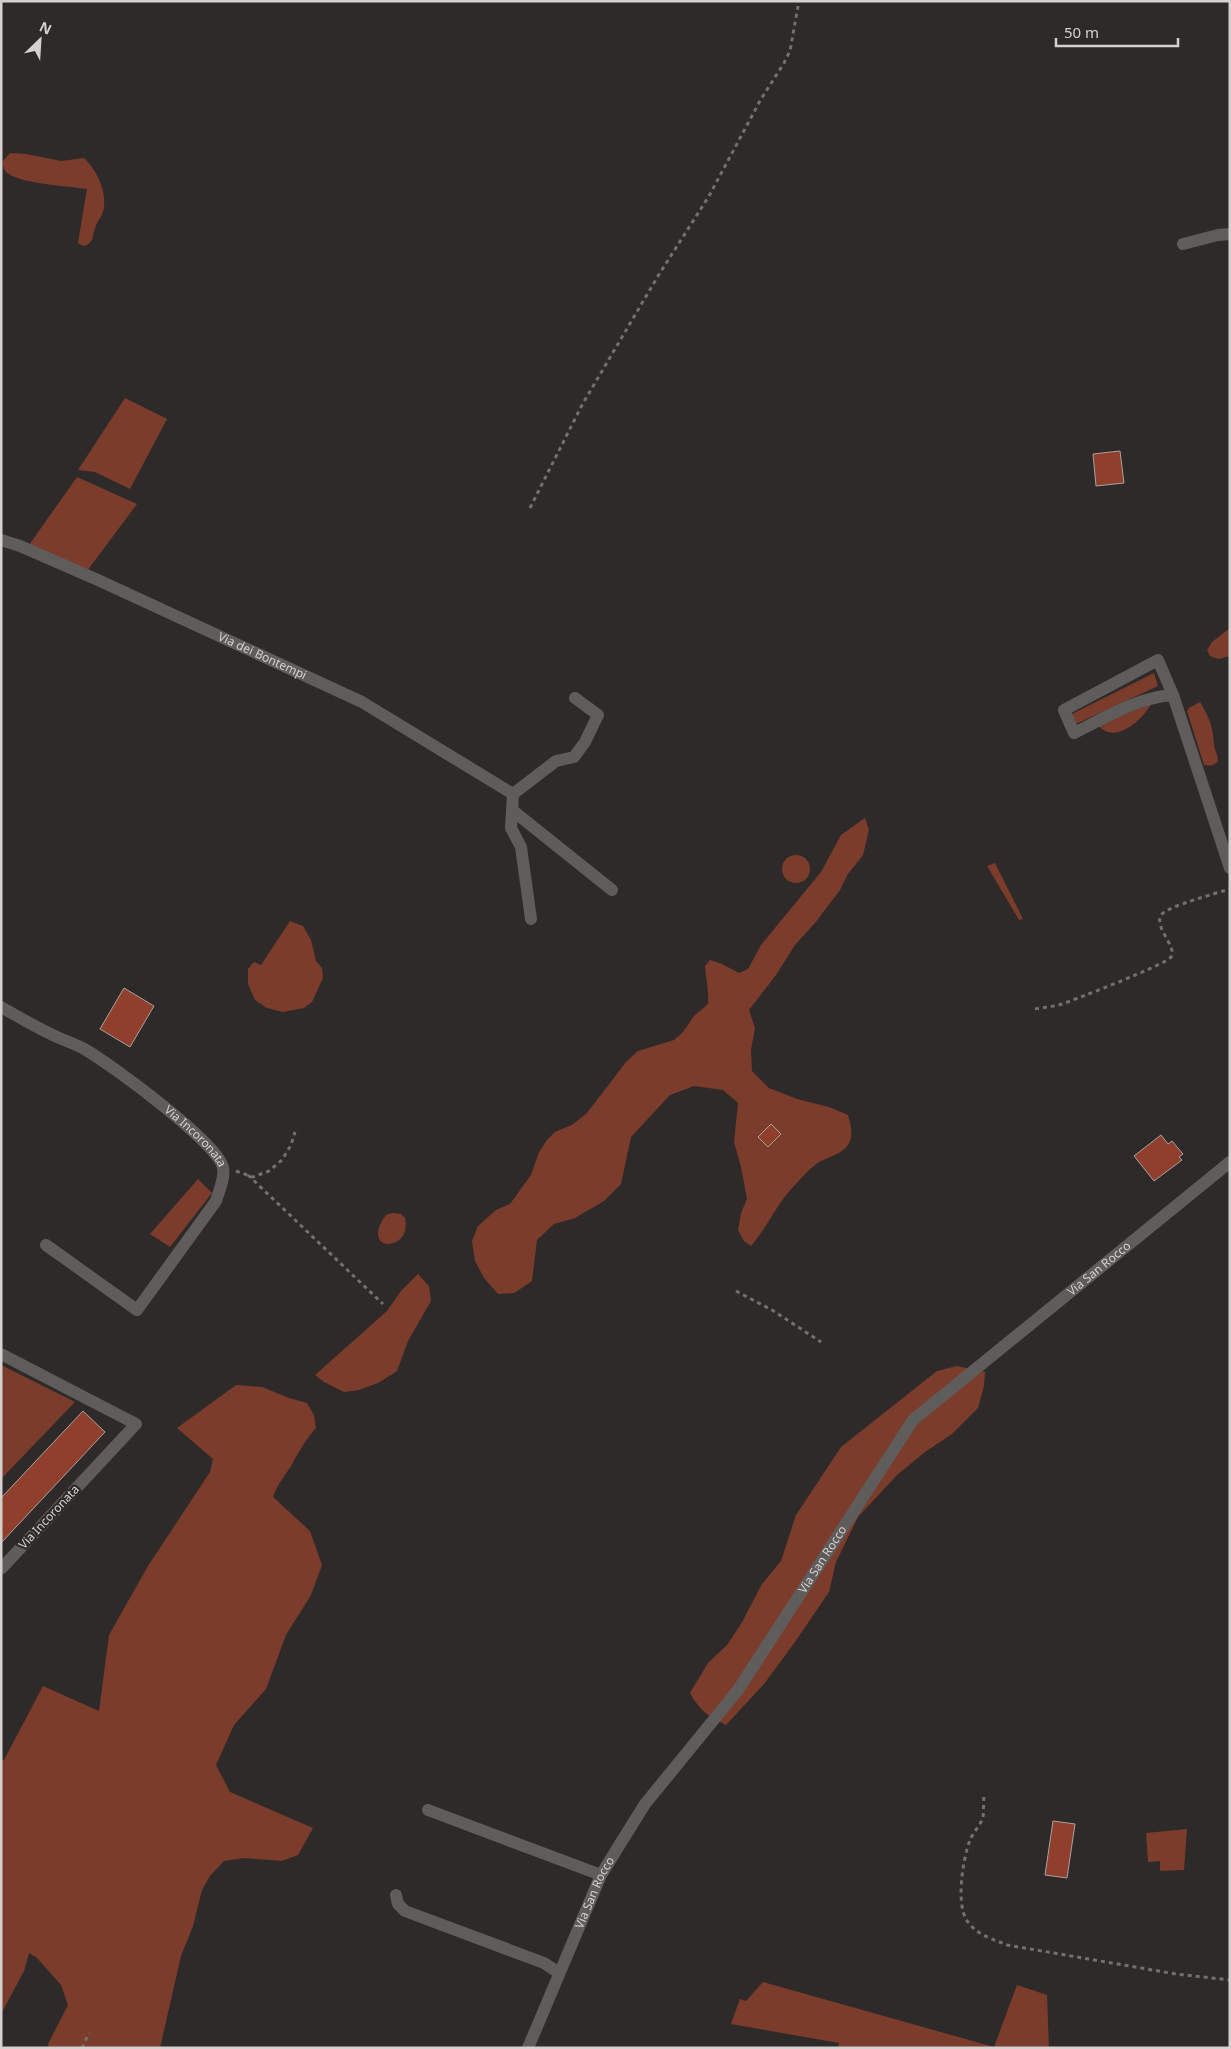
<svg xmlns="http://www.w3.org/2000/svg" width="1231" height="2049" font-family="'Noto Sans',sans-serif">
<style>
.green{fill:#7b3c2c}
.building{fill:#8f3f2b;stroke:#a8a2a1}
.lines{fill:none;stroke-linecap:round;stroke-linejoin:round}
.path{stroke:#73706f;stroke-width:3;stroke-dasharray:4 4;stroke-linecap:butt}
.street{stroke:#5f5d5c;stroke-width:12}
.labels{text-anchor:middle;stroke-width:4.5;stroke-linejoin:round;paint-order:stroke}
.street-label{font-size:12px;fill:#d4d1d0;stroke:#2e2a29}
</style>
<rect width="100%" height="100%" fill="#2e2a29"/>
<path class="green" d="M10,153L26,154L61,161L84,158C96,170 106,188 104,207C104,214 97,221 95,228C92,237 94,244 83,246L78,243L87,189C71,186 11,184 4,169C3,166 3,163 3,161Z
M125,398L167,419L130,489L95,472L78,470Z
M77,477L137,504L87,571L29,545Z
M1230,628V656L1219,659L1210,656L1207,650L1212,642Z
M1154,673L1158,686L1078,723H1074L1072,714Z
M1200,702C1210,719 1213,727 1214,745C1215,751 1218,755 1218,761C1214,766 1210,766 1204,765L1187,711L1189,708Z
M1151,704C1145,716 1124,737 1108,732C1104,731 1100,727 1097,725Z
M865,818L869,830L863,855L848,874L840,890L815,923L795,945L776,975L749,1010L755,1028L751,1050L752,1071L769,1088L797,1099L829,1107L848,1115C851,1126 854,1135 848,1145C840,1156 825,1157 815,1165C807,1171 800,1180 793,1187C776,1205 767,1228 751,1246L744,1241L738,1230L741,1213L747,1199L741,1167L734,1142L738,1103L723,1090L694,1086L670,1095L631,1137L621,1184L604,1201L575,1218L554,1224L537,1240L532,1281L514,1293L498,1294L484,1278L475,1261L472,1241L478,1226L496,1210L510,1204L531,1175L539,1152L547,1140L555,1132L572,1125L587,1113L626,1062L638,1051L674,1040L683,1032L694,1016L708,1004C709,991 706,979 705,966L710,960L722,964L739,973L748,969L761,945L821,872L841,835Z
M782 869a14 14 0 1 1 28 0a14 14 0 1 1-28 0Z
M995,863L1023,919L1019,920L987,866Z
M290,921L303,926L311,940L316,961L322,968L323,978L312,1002L304,1008L283,1012L267,1008L255,1000L248,984V969L254,962L261,965Z
M198,1179L212,1193L170,1247L150,1234Z
M393,1213L401,1214L405,1218C413,1253 358,1253 386,1215Z
M418,1274L429,1286L431,1301L408,1341L397,1371L378,1383L359,1390L344,1392L324,1382L315,1375L387,1311L401,1291Z
M1,1365L75,1402L1,1479Z
M957,1366L985,1372L984,1386L978,1408L952,1434L925,1452L897,1475L858,1517L836,1562L829,1592L795,1642L764,1684L726,1725C707,1715 701,1712 690,1693L708,1663L727,1645L741,1624L762,1584L781,1561L796,1515L841,1447L937,1371Z
M236,1385L262,1387L289,1398L307,1403L314,1415L316,1428C305,1440 299,1452 291,1466C284,1477 277,1485 273,1497L310,1531L322,1565L311,1595L286,1635L266,1689L234,1725L216,1765L230,1792L313,1828L298,1855L282,1861L244,1858L224,1861L210,1876L202,1890L193,1926L181,1956L160,2048H49L48,2044L68,2005L61,1985L37,1958L29,1953L24,1971L1,2014V1760H4L43,1686L99,1711L109,1635L148,1566L210,1472L213,1459L177,1428Z
M1187,1829L1184,1870L1160,1871V1861L1148,1862L1146,1833Z
M763,1982L994,2047L1017,1985L1047,1995L1049,2048H838L839,2043L731,2024L740,1999L746,2001Z"/>
<path class="building" d="M1120,451L1124,483L1096,486L1093,454Z
M124,988L154,1006L130,1047L100,1029Z
M771,1124L781,1134L768,1147L758,1137Z
M1161,1135L1168,1144L1172,1141L1183,1154L1179,1157L1182,1160L1154,1181L1134,1156Z
M83,1411L105,1432L1,1543V1498Z
M1053,1821L1075,1824L1067,1878L1045,1875Z"/>
<g class="lines">
<path class="path" d="M530,508L582,405L658,276L709,196L761,99L784,63L790,51L799,1
M1035,1009C1044,1007 1053,1007 1062,1004C1076,999 1165,965 1171,957C1178,947 1152,926 1162,914C1169,906 1217,893 1230,889
M236,1171L253,1177L269,1171L282,1160L291,1145L295,1132
M248,1175L383,1304
M736,1291L772,1310L821,1342
M984,1797C983,1803 984,1811 983,1817C981,1825 973,1832 970,1840C963,1858 955,1906 968,1922C977,1935 993,1939 1007,1945L1176,1974L1230,1980
M82,2048L89,2033"/>
<g class="street">
<path d="M1183,244L1218,235L1230,234"/>
<path id="s1" d="M1,540L20,546L98,580L362,702L513,794"/>
<path d="M1173,695C1138,697 1105,718 1074,733L1064,710L1158,660L1173,695L1230,868"/>
<path d="M512,810L612,890"/>
<path d="M531,919L521,847L511,828L513,794L556,761L574,757L585,742L598,715L575,698"/>
<path id="s2" d="M1,1007C19,1017 37,1028 55,1036C65,1041 76,1044 86,1050C110,1064 220,1144 223,1168C225,1178 219,1191 216,1201L137,1310L46,1245"/>
<path d="M1,1354L136,1424L2,1568"/>
<path d="M428,1810L601,1875"/>
<path d="M396,1895L398,1904L405,1911L544,1963L559,1973"/>
<path id="s3" d="M528,2048L601,1875L620,1844L645,1804L738,1690L913,1420L1230,1162"/>
</g>
</g>
<g class="labels">
<g class="street-label">
<text dy="4" stroke="none"><textPath href="#s1" startOffset="286">Via dei Bontempi</textPath></text>
<text dy="4" stroke="none"><textPath href="#s2" startOffset="235">Via Incoronata</textPath></text>
<text dy="4" stroke="none"><textPath href="#s3" startOffset="980">Via San Rocco</textPath></text>
<text transform="translate(49 1517) rotate(-47)" y="4">Via Incoronata</text>
<text dy="4" stroke="none"><textPath href="#s3" startOffset="574">Via San Rocco</textPath></text>
<text dy="4" stroke="none"><textPath href="#s3" startOffset="169">Via San Rocco</textPath></text>
</g>
</g>
<rect width="1231" height="2049" fill="none" stroke="#d4d1d0" stroke-width="5"/>
<g transform="translate(40 40) rotate(25)" stroke="#2e2a29" stroke-width="4" paint-order="stroke">
<path d="M0-4L9 19L0 12L-9 19Z" fill="#d4d1d0"/>
<text y="-8" font-size="14" font-weight="bold" text-anchor="middle" fill="#d4d1d0">N</text>
</g>
<path d="M1056 38v8h122v-8" fill="none" stroke="#d4d1d0" stroke-width="2.5"/>
<text x="1064" y="38" font-size="15" fill="#d4d1d0" stroke="#2e2a29" stroke-width="4" paint-order="stroke">50 m</text>
</svg>
